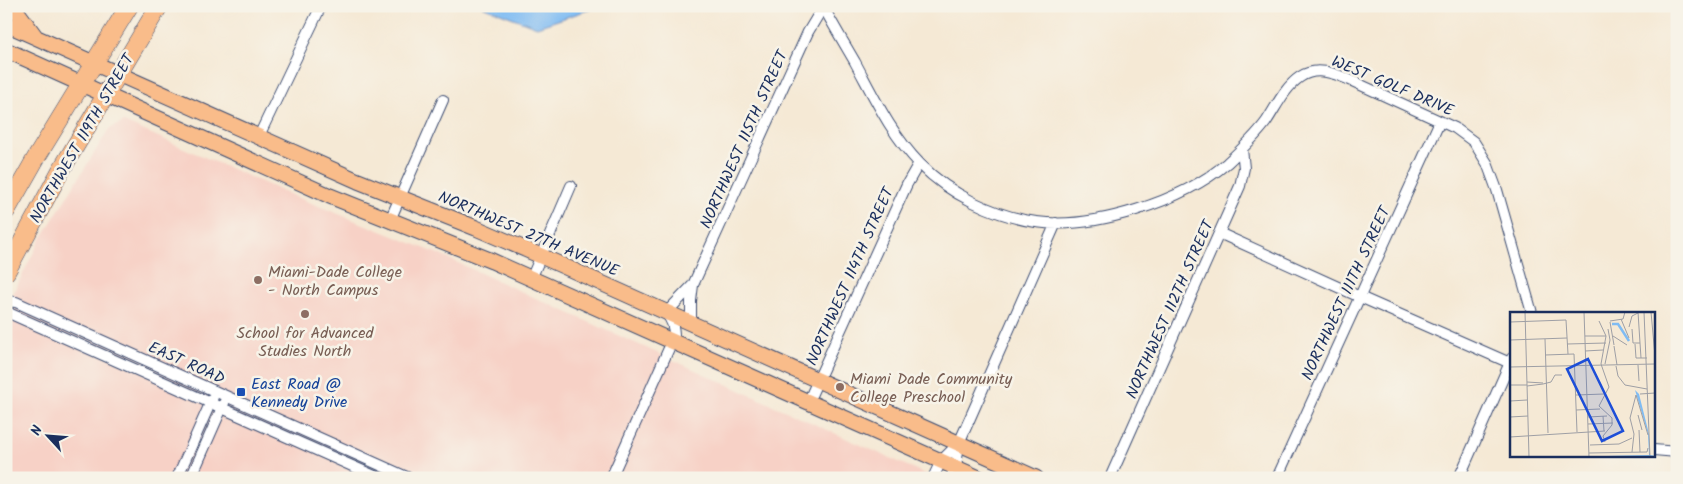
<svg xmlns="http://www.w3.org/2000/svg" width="1683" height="484" font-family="Kalam,sans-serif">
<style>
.built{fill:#f7d1c6}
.water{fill:#80bcf3;stroke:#4e76a8}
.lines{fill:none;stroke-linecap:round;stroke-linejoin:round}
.street-casing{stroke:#3c4b70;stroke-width:12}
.primary-casing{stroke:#3c4b70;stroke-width:17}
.highway-casing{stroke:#3c4b70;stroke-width:19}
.street{stroke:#fff;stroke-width:10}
.primary{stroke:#f9bc8a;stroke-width:15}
.highway{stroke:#f9bc8a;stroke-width:18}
.education-dot{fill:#8d6e63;stroke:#f7f3e8;stroke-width:2}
.transit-dot{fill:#1a4fb4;stroke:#f7f3e8;stroke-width:2}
.labels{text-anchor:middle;stroke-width:5;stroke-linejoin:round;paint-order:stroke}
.street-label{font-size:16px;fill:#1b2f5e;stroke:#f7f3e8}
.education-label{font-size:16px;fill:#785e54;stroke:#f7f3e8;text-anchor:start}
.transit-label{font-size:16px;fill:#164399;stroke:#f7f3e8;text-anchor:start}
.inset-river{fill:none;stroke:#80bcf3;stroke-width:2.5}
.inset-road{fill:none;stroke:#9e9fa5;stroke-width:1}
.view{fill:#1d4ed8;fill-opacity:0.15;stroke:#1d4ed8;stroke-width:2.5}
.inset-edge{fill:none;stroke:#1b2f5e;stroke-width:2.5}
</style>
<rect width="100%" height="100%" fill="#f7f3e8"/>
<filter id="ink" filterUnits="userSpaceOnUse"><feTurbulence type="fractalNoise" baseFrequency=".02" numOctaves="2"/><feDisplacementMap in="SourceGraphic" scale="10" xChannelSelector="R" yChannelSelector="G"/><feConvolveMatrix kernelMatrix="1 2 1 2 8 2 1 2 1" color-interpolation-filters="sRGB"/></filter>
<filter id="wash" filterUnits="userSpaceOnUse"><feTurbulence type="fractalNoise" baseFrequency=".0096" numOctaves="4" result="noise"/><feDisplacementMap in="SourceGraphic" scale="20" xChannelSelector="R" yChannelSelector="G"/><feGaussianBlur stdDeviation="1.12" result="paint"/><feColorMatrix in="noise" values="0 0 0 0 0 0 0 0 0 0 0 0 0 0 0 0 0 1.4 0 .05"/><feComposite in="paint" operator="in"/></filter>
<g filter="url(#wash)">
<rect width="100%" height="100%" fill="#f5e9d5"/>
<path class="built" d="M124,122L296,197L436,253L934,478H6V307L39,242L109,129Z"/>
<path class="water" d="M482,6H600L537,27Z"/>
</g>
<g filter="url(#ink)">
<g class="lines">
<defs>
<path id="street" d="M823,6C833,25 844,43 855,62C874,97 891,134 920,164C949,194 994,216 1036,222C1094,230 1183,201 1227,163C1241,150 1255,137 1266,122C1276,107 1285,87 1300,77C1316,66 1334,73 1350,80L1455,128L1474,142L1487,163L1497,190L1532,313
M258,138L321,6
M390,220L443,100
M1219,233L1360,297L1510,363
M531,279L571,186
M6,301L16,302L409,478
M6,311L11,314L379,478
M691,324V301L693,285L808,32L823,7
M808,402L907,184L919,163
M1654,450L1677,452
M177,478L213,397
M191,478L224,403
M611,478L674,337C674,326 672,321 666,313L693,285
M933,478L941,461L959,443
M951,478L956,467L959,443L1056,223
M1110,478L1240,186L1244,168L1242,149
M1277,478L1440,121
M1459,478L1512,358"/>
<path id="primary" d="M13,6L35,36
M6,24L358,181L476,228L541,256L1036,478
M6,50L330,196L492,261L979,478"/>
<path id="highway" d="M6,211L36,158L129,6
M6,272L61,170L159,6"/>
</defs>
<use href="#street" class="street-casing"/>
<use href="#primary" class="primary-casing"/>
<use href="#highway" class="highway-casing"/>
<use href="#street" class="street"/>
<use href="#primary" class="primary"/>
<use href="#highway" class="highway"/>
</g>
</g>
<g class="education-dot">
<circle cx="258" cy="280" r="5"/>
<circle cx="305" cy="314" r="5"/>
<circle cx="840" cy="387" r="5"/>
</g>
<rect class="transit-dot" x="236" y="387" width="10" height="10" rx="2.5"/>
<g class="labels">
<g class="street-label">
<text transform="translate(1393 85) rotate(23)" y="6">WEST GOLF DRIVE</text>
<text transform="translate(81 138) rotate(-60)" y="6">NORTHWEST 119TH STREET</text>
<text transform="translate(743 139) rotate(-66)" y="6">NORTHWEST 115TH STREET</text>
<text transform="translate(529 233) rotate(23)" y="6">NORTHWEST 27TH AVENUE</text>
<text transform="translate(849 276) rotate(-66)" y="6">NORTHWEST 114TH STREET</text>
<text transform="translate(1345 293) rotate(-65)" y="6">NORTHWEST 111TH STREET</text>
<text transform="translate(1169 309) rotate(-66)" y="6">NORTHWEST 112TH STREET</text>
<text transform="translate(187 362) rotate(24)" y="6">EAST ROAD</text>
</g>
<g class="education-label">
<text x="268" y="277">Miami-Dade College<tspan x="268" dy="18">- North Campus</tspan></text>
<text x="305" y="338" text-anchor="middle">School for Advanced<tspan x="305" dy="18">Studies North</tspan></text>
<text x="850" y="384">Miami Dade Community<tspan x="850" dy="18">College Preschool</tspan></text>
</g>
<g class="transit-label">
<text x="251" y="389">East Road @<tspan x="251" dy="18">Kennedy Drive</tspan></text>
</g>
</g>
<g transform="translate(1510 312)">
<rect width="145" height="145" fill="#f5e9d5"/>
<path d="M125,78L129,82L139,122L140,143L145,144L53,145L139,143L138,122Z" fill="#80bcf3"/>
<path class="inset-river" d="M102,12H108L119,29"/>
<path class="inset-road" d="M15,0L19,145M74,0L79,145M128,0L130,31M134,0L140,145M141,0L145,44M111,7L119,26M89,9L96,24L91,52L99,75L89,94L102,106V113L93,124L95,130M100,9L113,7L115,0M0,10L56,8L58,42M100,10L104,33M119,15L122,4L128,1M122,17L123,31H130M75,24H96M103,24L117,33M35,27L38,121M0,28L57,26M130,31L131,46M57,32L96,31M125,32L126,46H137M104,34L107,53M75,39L93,38M35,43L64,42L67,120M95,52L100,28L98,17M128,53L129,69M106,54L108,64L115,73L137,77M0,55L145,52M17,70L33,71M33,72L41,70L45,63H52M0,73H17M17,74L33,72M130,82L145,81M66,83L94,82M126,83L138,123M0,89L17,88M66,98L90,97M128,103L132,118M93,104L94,119M0,105L18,104M78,105L97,104M78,112L103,111M129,118L130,140M0,125L95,119M80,133L109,132L122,126M122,140L124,122L120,106L126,83M79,141L137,140L138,136"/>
<path class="view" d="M78,47L113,119L92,129L57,57Z"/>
<rect width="145" height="145" class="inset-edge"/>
</g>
<rect width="1683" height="484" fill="none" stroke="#f7f3e8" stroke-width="25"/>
<g transform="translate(48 436) rotate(296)" stroke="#f7f3e8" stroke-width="4" paint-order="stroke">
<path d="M0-4L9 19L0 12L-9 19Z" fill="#1b2f5e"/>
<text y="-8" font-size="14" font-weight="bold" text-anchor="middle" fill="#1b2f5e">N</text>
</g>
</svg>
